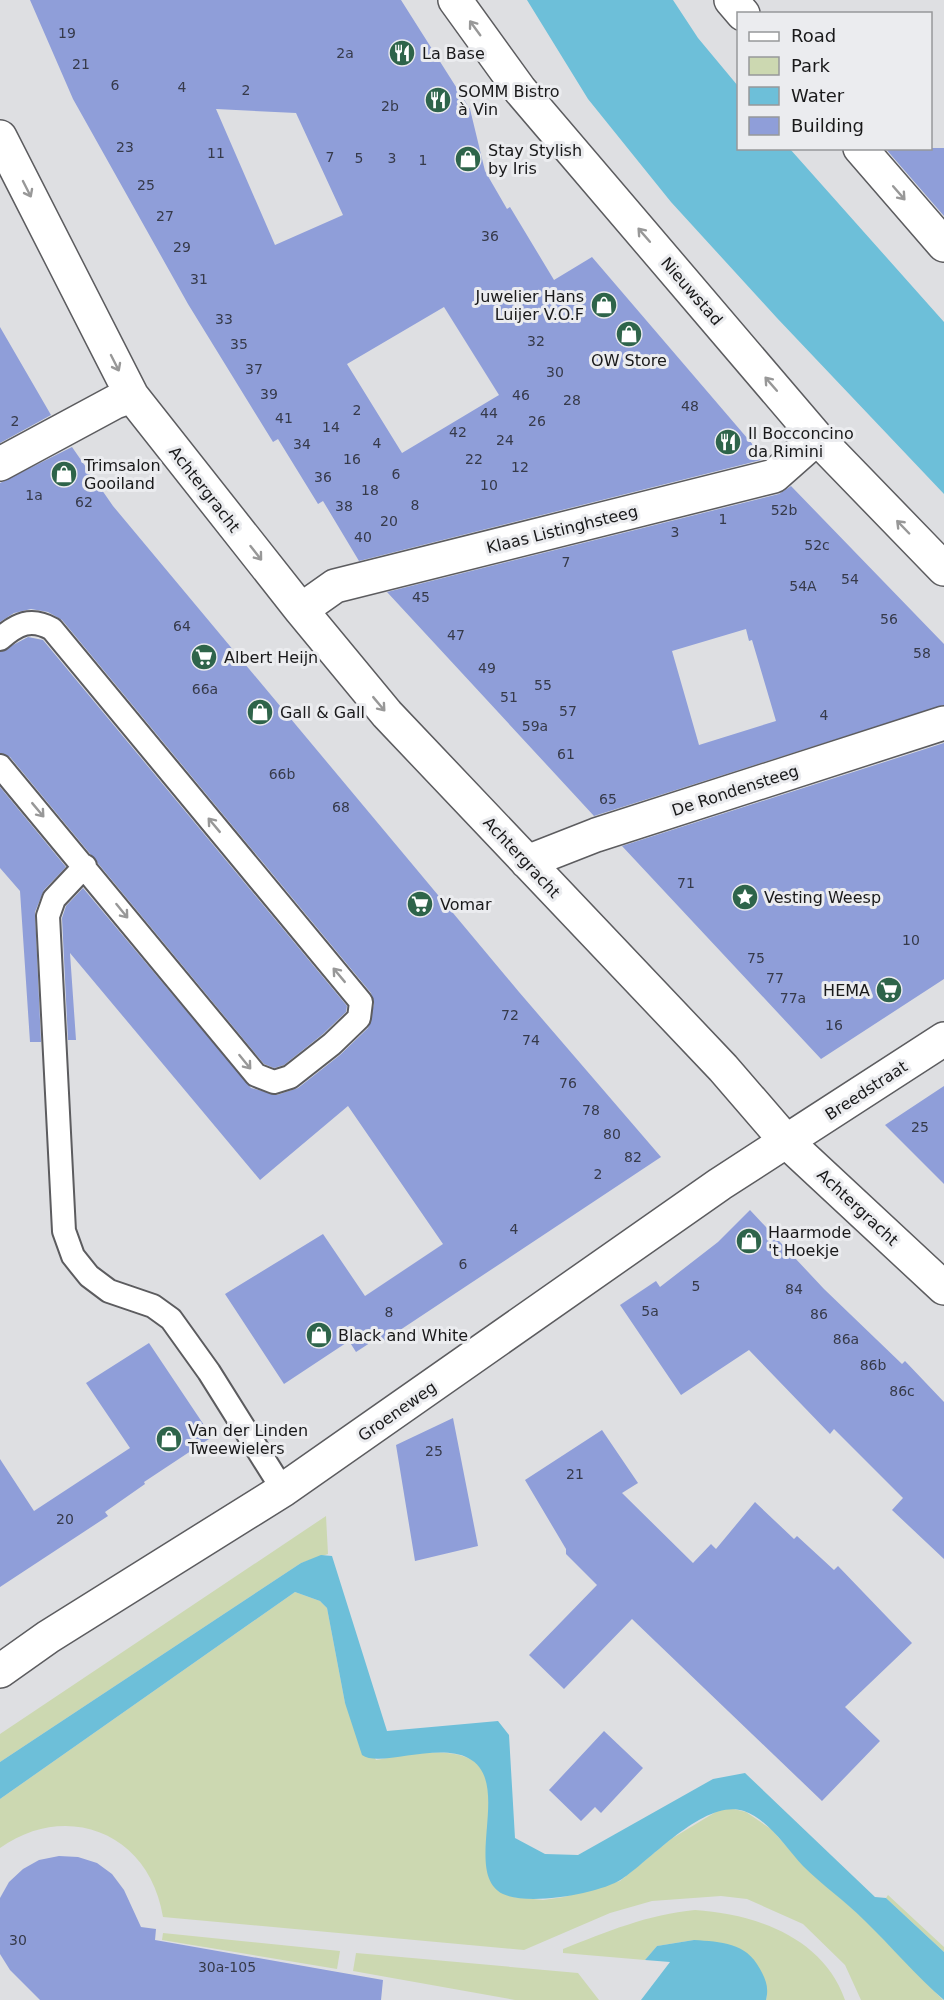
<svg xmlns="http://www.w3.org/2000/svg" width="944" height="2000" font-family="'DejaVu Sans',sans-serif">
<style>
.green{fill:#ccd8b1}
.water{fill:#6dbfd9}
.building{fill:#8f9ed9;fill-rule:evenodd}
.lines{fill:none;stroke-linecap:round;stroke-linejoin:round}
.lane-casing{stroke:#5c5c5f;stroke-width:26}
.street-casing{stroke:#5c5c5f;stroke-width:36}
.secondary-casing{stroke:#5c5c5f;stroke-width:36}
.lane{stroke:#fff;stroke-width:22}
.street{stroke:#fff;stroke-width:33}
.secondary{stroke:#fff;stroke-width:33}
.oneway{stroke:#989898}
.labels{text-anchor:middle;stroke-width:6;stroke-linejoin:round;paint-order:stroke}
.number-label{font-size:14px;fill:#363a4a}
.poi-label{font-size:16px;fill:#19191a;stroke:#ebecef;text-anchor:start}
.street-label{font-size:16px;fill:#19191a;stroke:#ebecef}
</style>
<rect width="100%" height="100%" fill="#dedfe2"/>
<path class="green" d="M326,1516L328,1554L301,1563L0,1762V1734Z
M295,1592L320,1601L327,1608L345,1703L376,1760C407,1755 478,1738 488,1782C492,1802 487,1843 487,1866L513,1897L543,1900L564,1897L620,1881L671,1839L719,1810L730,1808L746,1812L771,1829L804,1866L864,1919L943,2000H861L845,1965L803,1924L747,1899L721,1896L652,1901L610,1913L524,1950L163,1917C150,1834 68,1800 0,1848V1799Z
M888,1895L944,1947V1952L886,1898Z
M695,1910C755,1914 823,1937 845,2000H766L767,1994L694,1940L657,1946L645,1960L563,1953V1949C606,1932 649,1914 695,1910Z
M163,1933L340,1951L337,1969L162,1940Z
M356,1953L578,1973L599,2000H515L353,1971Z"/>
<path class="water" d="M527,0H673L698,38L738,86V148L790,149L944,322V494L777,318L671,202L588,99Z
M321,1555L332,1556L387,1731L498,1721L509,1735L515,1838L545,1854L578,1855L713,1779L745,1773L875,1897L886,1898L944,1952V2000C916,1976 891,1946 864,1920C845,1901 822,1885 803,1866C786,1848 769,1820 744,1811C705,1798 651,1860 622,1879C599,1894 528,1906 503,1894C461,1873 514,1781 468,1758C437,1742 379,1768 362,1755L345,1703L327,1608L320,1601L295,1592L0,1799V1762L301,1563Z
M694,1940C721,1942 746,1942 760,1969C766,1980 769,1987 766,2000H641L670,1962L645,1960L657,1946Z"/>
<path class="building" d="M30,0H401L470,109L485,171L507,209L510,207L554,280L592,257L765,459L359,561L323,501L318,504L278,439L273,442L188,304L73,99ZM216,109L296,113L343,215L275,245ZM444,307L499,395L402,453L347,364Z
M885,148H944V216Z
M0,327L51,415L0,443Z
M72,447L113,506L519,992L661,1157L379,1344L376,1339L356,1352L349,1341L284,1384L225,1294L323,1234L365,1296L443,1244L348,1106L260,1180L70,953L76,1040H68L62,918L66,906L83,888L251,1088L277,1095L298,1088L340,1055L368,1028L374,1004L371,993L62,620L48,612L31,609L14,613L0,622V483Z
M791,486L944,644V705L594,816L387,592L779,494ZM746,629L749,641L752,640L776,721L699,745L672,651Z
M28,637L43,640L347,1006L346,1012L323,1034L284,1065L274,1068L264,1064L10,757L0,753V652Z
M944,743V979L821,1059L622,846Z
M0,787L66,867L44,890L35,912L41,1042H30L20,891L0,868Z
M944,1086V1184L885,1125Z
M750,1210L824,1289L902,1364L905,1361L944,1402V1559L892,1510L903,1498L834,1429L830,1434L749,1350L681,1395L620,1305L656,1281L660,1287L718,1242Z
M149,1343L212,1437L144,1482L145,1484L105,1512L108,1516L0,1587V1459L34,1511L130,1448L86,1383Z
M453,1418L478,1546L415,1561L396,1445Z
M602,1430L638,1483L622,1493L693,1563L711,1544L716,1549L755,1502L794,1539L797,1536L834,1570L838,1566L912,1643L845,1707L880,1741L822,1801L632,1619L564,1689L529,1655L597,1585L566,1554V1549L525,1480Z
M604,1731L643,1768L601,1813L595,1807L581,1821L549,1790Z
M59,1856L78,1857L97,1863L112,1874L124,1890L141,1927L156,1929L155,1940L383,1980L381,2000H40L10,1970L0,1954V1898L9,1882L23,1869L39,1860Z"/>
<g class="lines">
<defs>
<path id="lane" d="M0,639C17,624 31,617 52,629L361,1002L359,1018L332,1044L290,1077L274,1082L256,1075L0,766
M85,866L54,899L48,916L64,1231L73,1256L89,1276L109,1291L153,1306L171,1319L209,1372L283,1490"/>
<path id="street" d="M455,0L520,90L817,438L944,569
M731,0L743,14
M0,137L132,396L301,610L387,714L723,1068L787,1142L944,1288
M860,148L944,245
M0,464L115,402L132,396
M301,610L335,586L774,476L817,438
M527,862L596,835L944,723"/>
<path id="secondary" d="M0,1671L48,1637L283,1490L720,1184L944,1039"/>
</defs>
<use href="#lane" class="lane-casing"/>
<use href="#street" class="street-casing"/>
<use href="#secondary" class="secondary-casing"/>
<use href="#lane" class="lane"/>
<use href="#street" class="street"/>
<use href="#secondary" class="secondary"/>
</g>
<defs><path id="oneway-shaft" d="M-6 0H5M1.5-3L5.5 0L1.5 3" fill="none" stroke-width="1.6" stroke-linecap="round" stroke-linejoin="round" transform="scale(1.5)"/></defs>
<g class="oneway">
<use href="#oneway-shaft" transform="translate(475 28) rotate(-126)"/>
<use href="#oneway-shaft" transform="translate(27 189) rotate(63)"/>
<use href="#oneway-shaft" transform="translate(899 193) rotate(49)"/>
<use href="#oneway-shaft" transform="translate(644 235) rotate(-131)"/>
<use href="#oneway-shaft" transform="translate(115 363) rotate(63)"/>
<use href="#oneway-shaft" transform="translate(771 384) rotate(-131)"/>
<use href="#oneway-shaft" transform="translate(903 527) rotate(-134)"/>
<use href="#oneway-shaft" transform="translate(256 553) rotate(52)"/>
<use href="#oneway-shaft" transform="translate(379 704) rotate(50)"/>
<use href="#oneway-shaft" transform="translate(38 810) rotate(50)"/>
<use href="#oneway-shaft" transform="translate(214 825) rotate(-130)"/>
<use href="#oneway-shaft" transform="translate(122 911) rotate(51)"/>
<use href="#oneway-shaft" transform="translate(339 975) rotate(-130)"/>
<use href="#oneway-shaft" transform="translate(245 1062) rotate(51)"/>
</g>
<defs>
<symbol id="restaurant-disc" viewBox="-11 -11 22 22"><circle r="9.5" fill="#2e644a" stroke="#ebecef"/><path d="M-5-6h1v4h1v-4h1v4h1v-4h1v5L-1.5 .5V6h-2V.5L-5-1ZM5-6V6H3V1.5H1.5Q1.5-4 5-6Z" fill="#fff"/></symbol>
<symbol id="shop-disc" viewBox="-11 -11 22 22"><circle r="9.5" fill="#2e644a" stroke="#ebecef"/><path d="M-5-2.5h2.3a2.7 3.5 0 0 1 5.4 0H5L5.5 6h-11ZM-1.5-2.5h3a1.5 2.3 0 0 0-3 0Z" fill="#fff"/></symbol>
<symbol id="supermarket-disc" viewBox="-11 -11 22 22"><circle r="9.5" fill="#2e644a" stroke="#ebecef"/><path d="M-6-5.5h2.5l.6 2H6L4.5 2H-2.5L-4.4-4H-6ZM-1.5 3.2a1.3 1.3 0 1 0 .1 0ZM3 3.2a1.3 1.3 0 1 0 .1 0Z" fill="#fff"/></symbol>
<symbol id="sight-disc" viewBox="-11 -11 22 22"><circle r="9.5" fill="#2e644a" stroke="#ebecef"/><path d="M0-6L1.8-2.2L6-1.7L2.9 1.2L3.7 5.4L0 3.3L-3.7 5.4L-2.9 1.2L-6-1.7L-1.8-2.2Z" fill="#fff"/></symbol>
</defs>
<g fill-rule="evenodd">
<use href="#restaurant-disc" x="387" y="38" width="30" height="30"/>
<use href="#restaurant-disc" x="423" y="85" width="30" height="30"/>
<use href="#shop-disc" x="453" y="144" width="30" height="30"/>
<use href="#shop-disc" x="589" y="290" width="30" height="30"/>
<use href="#shop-disc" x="614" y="319" width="30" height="30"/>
<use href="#restaurant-disc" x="713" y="427" width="30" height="30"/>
<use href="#shop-disc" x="49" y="459" width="30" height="30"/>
<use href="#supermarket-disc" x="189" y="642" width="30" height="30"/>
<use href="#shop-disc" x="245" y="697" width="30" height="30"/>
<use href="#sight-disc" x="730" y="882" width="30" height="30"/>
<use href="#supermarket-disc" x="405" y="889" width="30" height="30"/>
<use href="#supermarket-disc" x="874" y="975" width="30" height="30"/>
<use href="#shop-disc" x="734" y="1226" width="30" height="30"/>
<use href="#shop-disc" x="304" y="1320" width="30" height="30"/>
<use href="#shop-disc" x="154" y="1424" width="30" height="30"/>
</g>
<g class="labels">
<g class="number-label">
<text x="67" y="38">19</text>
<text x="345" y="58">2a</text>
<text x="81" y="69">21</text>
<text x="115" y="90">6</text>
<text x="182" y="92">4</text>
<text x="246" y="95">2</text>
<text x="390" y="111">2b</text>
<text x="125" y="152">23</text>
<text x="216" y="158">11</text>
<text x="330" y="162">7</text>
<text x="359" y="163">5</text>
<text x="392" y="163">3</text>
<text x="423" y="165">1</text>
<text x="146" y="190">25</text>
<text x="165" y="221">27</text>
<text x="490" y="241">36</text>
<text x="182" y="252">29</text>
<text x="199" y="284">31</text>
<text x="224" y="324">33</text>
<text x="536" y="346">32</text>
<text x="239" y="349">35</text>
<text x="254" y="374">37</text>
<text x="555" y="377">30</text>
<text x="269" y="399">39</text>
<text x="521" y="400">46</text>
<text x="572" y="405">28</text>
<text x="690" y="411">48</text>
<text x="357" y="415">2</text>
<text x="489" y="418">44</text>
<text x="284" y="423">41</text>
<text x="15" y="426">2</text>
<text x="537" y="426">26</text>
<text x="331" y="432">14</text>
<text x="458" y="437">42</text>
<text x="505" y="445">24</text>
<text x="377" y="448">4</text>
<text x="302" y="449">34</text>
<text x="352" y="464">16</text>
<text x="474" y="464">22</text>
<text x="520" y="472">12</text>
<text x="396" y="479">6</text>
<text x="323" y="482">36</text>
<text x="489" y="490">10</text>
<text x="370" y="495">18</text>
<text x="34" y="500">1a</text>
<text x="84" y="507">62</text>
<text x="415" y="510">8</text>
<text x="344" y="511">38</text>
<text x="784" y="515">52b</text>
<text x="723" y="524">1</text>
<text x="389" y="526">20</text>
<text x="675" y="537">3</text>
<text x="363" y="542">40</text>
<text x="817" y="550">52c</text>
<text x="566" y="567">7</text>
<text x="850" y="584">54</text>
<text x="803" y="591">54A</text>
<text x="421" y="602">45</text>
<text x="889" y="624">56</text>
<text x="182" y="631">64</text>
<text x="456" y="640">47</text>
<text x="922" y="658">58</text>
<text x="487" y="673">49</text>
<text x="543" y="690">55</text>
<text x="205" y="694">66a</text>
<text x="509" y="702">51</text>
<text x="568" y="716">57</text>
<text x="824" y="720">4</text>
<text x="535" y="731">59a</text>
<text x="566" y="759">61</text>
<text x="282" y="779">66b</text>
<text x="608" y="804">65</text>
<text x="341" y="812">68</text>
<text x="686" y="888">71</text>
<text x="911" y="945">10</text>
<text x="756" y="963">75</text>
<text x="775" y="983">77</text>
<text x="793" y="1003">77a</text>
<text x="510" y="1020">72</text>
<text x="834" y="1030">16</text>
<text x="531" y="1045">74</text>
<text x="568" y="1088">76</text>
<text x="591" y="1115">78</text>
<text x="920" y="1132">25</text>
<text x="612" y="1139">80</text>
<text x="633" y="1162">82</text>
<text x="598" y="1179">2</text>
<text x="514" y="1234">4</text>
<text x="463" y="1269">6</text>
<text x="696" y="1291">5</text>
<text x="794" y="1294">84</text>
<text x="650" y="1316">5a</text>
<text x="389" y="1317">8</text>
<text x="819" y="1319">86</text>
<text x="846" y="1344">86a</text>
<text x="873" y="1370">86b</text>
<text x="902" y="1396">86c</text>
<text x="434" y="1456">25</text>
<text x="575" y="1479">21</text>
<text x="65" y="1524">20</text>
<text x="18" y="1945">30</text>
<text x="227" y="1972">30a-105</text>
</g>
<g class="poi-label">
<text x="422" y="59">La Base</text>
<text x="458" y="97">SOMM Bistro<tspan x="458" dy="18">à Vin</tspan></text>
<text x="488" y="156">Stay Stylish<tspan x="488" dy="18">by Iris</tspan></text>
<text x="584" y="302" text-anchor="end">Juwelier Hans<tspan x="584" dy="18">Luijer V.O.F</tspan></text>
<text x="629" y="366" text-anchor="middle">OW Store</text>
<text x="748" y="439">Il Bocconcino<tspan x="748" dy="18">da Rimini</tspan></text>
<text x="84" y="471">Trimsalon<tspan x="84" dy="18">Gooiland</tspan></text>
<text x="224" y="663">Albert Heijn</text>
<text x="280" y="718">Gall &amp; Gall</text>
<text x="764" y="903">Vesting Weesp</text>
<text x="440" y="910">Vomar</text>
<text x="870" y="996" text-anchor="end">HEMA</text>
<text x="768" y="1238">Haarmode<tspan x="768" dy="18">'t Hoekje</tspan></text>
<text x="338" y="1341">Black and White</text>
<text x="188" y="1436">Van der Linden<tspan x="188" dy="18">Tweewielers</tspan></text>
</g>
<g class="street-label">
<text transform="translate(692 291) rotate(49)" y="6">Nieuwstad</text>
<text transform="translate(205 489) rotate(52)" y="6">Achtergracht</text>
<text transform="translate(562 529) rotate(-14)" y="6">Klaas Listinghsteeg</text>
<text transform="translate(735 790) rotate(-18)" y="6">De Rondensteeg</text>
<text transform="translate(522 857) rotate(47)" y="6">Achtergracht</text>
<text transform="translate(866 1090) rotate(-33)" y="6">Breedstraat</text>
<text transform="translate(858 1207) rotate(43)" y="6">Achtergracht</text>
<text transform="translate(397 1411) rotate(-35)" y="6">Groeneweg</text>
</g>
</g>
<rect x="737" y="12" width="195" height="138" fill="#ebecef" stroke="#97989a" stroke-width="1.5"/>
<rect x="749" y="32" width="30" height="9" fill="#ffffff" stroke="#97989a" stroke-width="1.5"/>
<text x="791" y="42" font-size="18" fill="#19191a">Road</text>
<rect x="749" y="57" width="30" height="18" fill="#ccd8b1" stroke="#97989a" stroke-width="1.5"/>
<text x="791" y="72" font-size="18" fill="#19191a">Park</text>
<rect x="749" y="87" width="30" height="18" fill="#6dbfd9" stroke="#97989a" stroke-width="1.5"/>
<text x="791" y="102" font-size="18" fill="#19191a">Water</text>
<rect x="749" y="117" width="30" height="18" fill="#8f9ed9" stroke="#97989a" stroke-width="1.5"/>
<text x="791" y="132" font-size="18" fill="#19191a">Building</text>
</svg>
